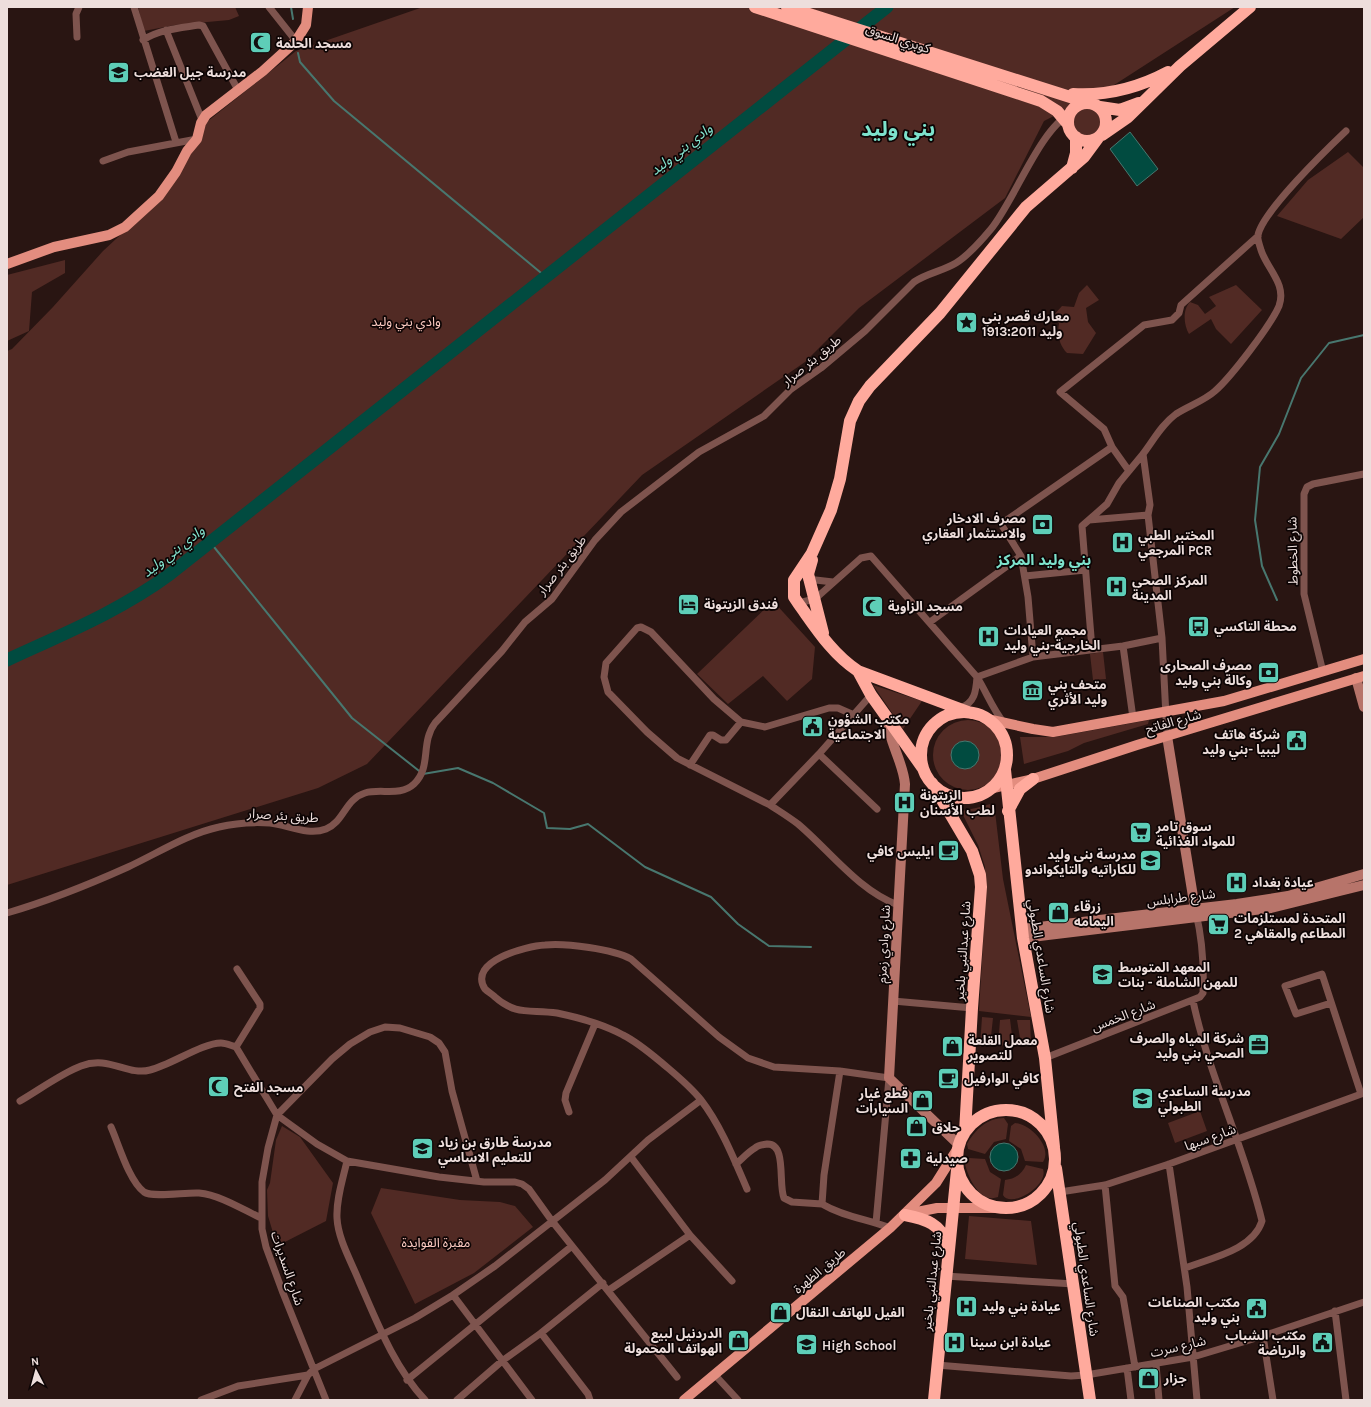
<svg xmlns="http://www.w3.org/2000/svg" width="1371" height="1407" font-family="Karla,'Noto Sans Arabic',sans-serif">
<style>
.green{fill:#512a24}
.water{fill:#014b40;stroke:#48776f}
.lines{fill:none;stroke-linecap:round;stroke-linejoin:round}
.stream{stroke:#48776f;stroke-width:2}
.river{stroke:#014b40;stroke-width:13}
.street{stroke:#7e544e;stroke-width:7}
.secondary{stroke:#b7746a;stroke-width:10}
.primary{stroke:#e38d7f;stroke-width:10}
.highway{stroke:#ffaa9d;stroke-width:12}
.labels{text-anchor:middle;stroke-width:3.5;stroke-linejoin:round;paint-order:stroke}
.street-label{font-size:13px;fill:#eddedc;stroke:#0c0404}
.poi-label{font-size:13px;font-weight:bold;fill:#eddedc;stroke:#0c0404;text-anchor:start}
.park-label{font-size:13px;fill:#fdcbc2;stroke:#0c0404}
.water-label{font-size:14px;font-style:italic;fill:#87e8d3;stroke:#0c0404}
.quarter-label{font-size:15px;font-weight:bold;fill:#7de2cc;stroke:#0c0404}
.town-label{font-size:21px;font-weight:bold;fill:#7de2cc;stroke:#0c0404}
</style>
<rect width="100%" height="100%" fill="#291512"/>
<path class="green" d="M138,7H235L239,16L229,20L175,25L144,31Z
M423,7H1235L1111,87L1044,121L1005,198L859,308L805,362L642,475L367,764L318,788L7,885V351L12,349L53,307L103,251L144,213L198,129L296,51Z
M1074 122a13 13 0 1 1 26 0a13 13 0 1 1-26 0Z
M1348,152L1364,168V217L1341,239L1277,216L1308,180Z
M65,260V273L32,292L29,331L7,341V275Z
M1087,285L1099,300L1086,308L1088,322L1096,333L1083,354L1067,353C1059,345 1057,334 1059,323L1051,318L1062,306L1074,307L1079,293Z
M1236,285L1262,310L1231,344L1216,329L1211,319L1189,334C1184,326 1182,310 1190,302L1198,305L1205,314L1216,306L1209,297Z
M773,601L815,647L812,679L787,701L763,676L728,704L697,674Z
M1103,652L1106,679L1093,680L1090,654Z
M873,685L922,701L903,729Z
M933 755a35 35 0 1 1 70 0a35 35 0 1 1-70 0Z
M1149,720L1148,724L1084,743L1068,751L1024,764L1020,737H1055Z
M994,803L1003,879L1031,1017L979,1011L985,910V867L978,845L961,811L976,808Z
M982,1017L993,1018L990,1046L980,1047Z
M1010,1019L1013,1044L998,1046L1000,1020Z
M1017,1020H1030L1031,1043L1021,1044Z
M1200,1111L1207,1131L1175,1143L1168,1123Z
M1004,1118L1008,1124L1006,1139L994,1142L985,1154L968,1149L967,1144C975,1130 987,1118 1004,1118Z
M1015,1123C1030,1124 1053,1147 1043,1162L1025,1161L1021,1149L1009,1141L1011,1126Z
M282,1126L300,1137L333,1183L326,1221L277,1246L268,1216L267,1190L270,1183L276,1140Z
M969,1158L985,1159L990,1172L1001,1179L998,1197C980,1204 968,1177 965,1164Z
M1026,1165L1043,1169C1049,1186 1010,1209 1003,1195L1005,1180C1015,1179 1022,1174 1026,1165Z
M381,1188L460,1200L500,1202L515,1206L533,1227L474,1273L415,1304L371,1213Z
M969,1216L1031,1221L1037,1265L965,1259Z"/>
<path class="water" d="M1130,132L1158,169L1137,186L1110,149Z
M951 755a14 14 0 1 1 28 0a14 14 0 1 1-28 0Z
M990 1157a14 14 0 1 1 28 0a14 14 0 1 1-28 0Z"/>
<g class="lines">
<path class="stream" d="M291,7L293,19
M298,53L300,62L334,101L546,277
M210,542L352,718L423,774L458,768L493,783L544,813L547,828L570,829L588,824L645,867L711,897L738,924L769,946L811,947
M1277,600L1262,566L1255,520L1260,467L1279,434L1301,378L1329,343L1364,335"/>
<path class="river" d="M7,660C63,634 120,611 170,574L887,7"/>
<path class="street" d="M134,7L176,142
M269,7L296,41
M166,30L202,120
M77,37L76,14L79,7
M143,40C160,29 180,28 199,25L203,26L238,90
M103,161L128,152L197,139
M1129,471L1112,447L1104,429L1060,392L1144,325L1172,320L1179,313L1181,305L1258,236
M1089,520L1148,515
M1025,576L1085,570
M807,579L833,582
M798,603L815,599L861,558L871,556L977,677C987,693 992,708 1004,723
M930,622L1021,556
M1123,646L1133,718
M1092,649L1082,526L1107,504L1119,483L1143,454
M1033,657L1028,597L1021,556L1001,524L1112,447
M1323,672L1304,594V494L1307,487L1313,484L1364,474
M977,677L1033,657L1123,646L1162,638
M871,695L819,754L770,805C779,811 789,817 798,824C829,850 859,891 898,905
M960,708C975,703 976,691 977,677
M1167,736L1162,638L1148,515L1150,505L1143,454C1153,441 1162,424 1176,414C1188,406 1204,401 1215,391C1231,377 1271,325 1279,306C1287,284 1267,269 1261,250C1260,246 1257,239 1258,235C1263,211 1326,150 1346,131
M819,754L877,809
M690,765L710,735H713L721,740H726L741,722
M770,805L677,758L647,732L608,692L604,677L606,663L637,628L641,627L651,632L714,699L741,722L765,727L829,708H838L854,715
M7,913C48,901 88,885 128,867C158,853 187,834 219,827C235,823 253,822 270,823C288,825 308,836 326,829C344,822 345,799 365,793C381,788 400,797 414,784C432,767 420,743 435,723L502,651L525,622L552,599L595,540L621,512L699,452L764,416L790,390L821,368L865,331L914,282C927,273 943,271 956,263C969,255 981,241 991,229C1014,201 1040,129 1070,114
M893,1001L972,1008
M1331,1003L1296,1014L1285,986L1322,974L1361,1094
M236,1047L260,1008V1004L237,969
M1045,1058L1200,997L1203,993C1204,967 1202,938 1196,913
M840,1071L824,1175L822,1204C844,1217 867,1219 890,1228
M20,1101C39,1090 62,1073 81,1066C109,1055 127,1076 150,1070C171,1065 202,1043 221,1043C226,1043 232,1046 236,1047L277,1115L317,1144L347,1161L439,1177L484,1182H515L522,1184L529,1189L552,1221L677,1377
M569,1112L565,1100L566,1093L595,1024
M111,1127C119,1145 129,1181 144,1192C153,1198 186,1192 199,1193C220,1195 242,1209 261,1218
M631,1157L690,1235
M347,1161C343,1179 336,1199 337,1218C338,1239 351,1261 359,1281C377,1322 394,1367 425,1400
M736,1164C742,1159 748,1152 755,1148C758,1145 762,1145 767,1144C787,1143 778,1184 784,1198L792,1202L822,1204
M1169,1164L1187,1287L1197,1400
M1105,1185L1115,1286L1123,1297L1135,1367
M747,1189C734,1159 721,1126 701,1100C690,1086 676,1075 662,1063C650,1053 637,1042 623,1035C605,1025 576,1017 557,1013C531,1009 516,1016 495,997C492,994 488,992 485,989C467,961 527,946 545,945C566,943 613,949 631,959L719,1037L748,1058L774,1067L840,1071L889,1078L876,1223
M1060,1192L1105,1185L1169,1164L1364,1093
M1185,1268C1211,1258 1253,1250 1262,1221C1244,1146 1209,1076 1193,1001
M945,1276L1074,1284
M609,1290L690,1235L732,1281
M453,1295L532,1400
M1335,1311L1346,1400
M541,1333L603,1283
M1263,1336L1273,1400
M1156,1364L1159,1400
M937,1365L1071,1376L1086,1375L1193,1357L1263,1336L1364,1302
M1127,1368L1131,1400
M714,1374L738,1400
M407,1380L572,1246
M201,1400L238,1386L308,1375
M295,1400L308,1375L314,1369L415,1318L453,1295L495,1266L605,1180L648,1140L701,1100
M326,1400L283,1293L266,1247L262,1229V1182L268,1148L277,1115L332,1059L350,1044L370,1032L385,1027L400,1028L430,1037L439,1043L445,1052L452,1091L477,1181
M457,1400L502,1361L541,1333L588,1394L590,1400"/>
<path class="secondary" d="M1356,678L1364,707
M887,717C888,741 903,761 905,784L889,1078L959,1145
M1167,736L1195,909
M1022,929L1237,904L1288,896L1364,874
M1023,938L1271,908L1364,885"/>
<path class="primary" d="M7,264L54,247L109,235L125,227L159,196L176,172L187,151L197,139L201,123L206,115L263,71L296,41L306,25L308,7
M987,719L1033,729L1053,732L1224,701L1364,659
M990,789L1033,779L1137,745L1364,676
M907,1214L937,1208H999
M684,1400L890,1228L936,1183L958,1148"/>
<path class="highway" d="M755,7L1041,101L1057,111L1068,124
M787,7L1089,103
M1073,94C1108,96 1138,88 1168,72
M1068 122a19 19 0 1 1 38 0a19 19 0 1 1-38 0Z
M1100,107L1120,110L1139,103
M1102,135L1128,117L1180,66L1250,7
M1072,168L1076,153V137
M812,560L808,574L823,633
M858,671L871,695L922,767
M921 755a43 43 0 1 1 86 0a43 43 0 1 1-86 0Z
M971,713L858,671C832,654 816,628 798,603L794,597V580L812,553L831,510L840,479L850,421L859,401L870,386L940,313L1026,207L1084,157L1098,138
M1005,770L1023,938L1045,1058L1054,1147
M932,783L972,851L980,875L981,887L972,1008L965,1132
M1008,811L1020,789L1033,779
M957 1159a49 49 0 1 1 98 0a49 49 0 1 1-98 0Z
M1056,1168L1090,1400
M905,1215C926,1219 941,1224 948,1245
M934,1400L957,1170"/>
</g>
<defs>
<symbol id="mosque-square" viewBox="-11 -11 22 22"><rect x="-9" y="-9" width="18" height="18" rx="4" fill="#5eceb8" stroke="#0c0404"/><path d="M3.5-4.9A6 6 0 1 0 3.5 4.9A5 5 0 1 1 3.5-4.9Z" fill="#111"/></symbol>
<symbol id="school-square" viewBox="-11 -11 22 22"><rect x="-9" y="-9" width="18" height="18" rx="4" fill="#5eceb8" stroke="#0c0404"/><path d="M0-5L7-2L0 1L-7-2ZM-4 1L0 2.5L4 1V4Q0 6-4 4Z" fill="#111"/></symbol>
<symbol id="sight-square" viewBox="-11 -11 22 22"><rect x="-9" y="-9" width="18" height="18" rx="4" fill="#5eceb8" stroke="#0c0404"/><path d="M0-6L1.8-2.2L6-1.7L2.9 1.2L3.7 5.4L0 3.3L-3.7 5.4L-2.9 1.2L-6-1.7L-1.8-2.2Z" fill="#111"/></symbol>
<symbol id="bank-square" viewBox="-11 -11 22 22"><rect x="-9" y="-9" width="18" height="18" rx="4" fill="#5eceb8" stroke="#0c0404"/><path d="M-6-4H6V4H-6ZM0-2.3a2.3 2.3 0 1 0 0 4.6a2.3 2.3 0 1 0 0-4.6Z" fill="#111"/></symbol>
<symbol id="hospital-square" viewBox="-11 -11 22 22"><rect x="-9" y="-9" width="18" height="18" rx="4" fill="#5eceb8" stroke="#0c0404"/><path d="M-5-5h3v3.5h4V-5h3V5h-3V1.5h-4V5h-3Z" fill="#111"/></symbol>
<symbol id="hotel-square" viewBox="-11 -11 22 22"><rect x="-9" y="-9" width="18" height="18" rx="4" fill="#5eceb8" stroke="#0c0404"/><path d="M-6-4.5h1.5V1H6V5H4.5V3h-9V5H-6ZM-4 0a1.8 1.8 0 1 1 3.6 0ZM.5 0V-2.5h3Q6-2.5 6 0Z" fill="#111"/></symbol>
<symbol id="bus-square" viewBox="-11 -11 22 22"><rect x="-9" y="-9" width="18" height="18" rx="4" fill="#5eceb8" stroke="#0c0404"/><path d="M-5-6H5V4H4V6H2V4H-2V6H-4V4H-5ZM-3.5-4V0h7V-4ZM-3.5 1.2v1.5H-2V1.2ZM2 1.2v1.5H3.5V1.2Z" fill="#111"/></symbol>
<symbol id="museum-square" viewBox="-11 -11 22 22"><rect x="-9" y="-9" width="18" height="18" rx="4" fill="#5eceb8" stroke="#0c0404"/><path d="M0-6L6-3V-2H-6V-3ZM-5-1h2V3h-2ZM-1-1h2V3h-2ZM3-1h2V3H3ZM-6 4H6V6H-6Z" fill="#111"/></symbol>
<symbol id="civic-square" viewBox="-11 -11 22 22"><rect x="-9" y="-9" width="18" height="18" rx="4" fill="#5eceb8" stroke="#0c0404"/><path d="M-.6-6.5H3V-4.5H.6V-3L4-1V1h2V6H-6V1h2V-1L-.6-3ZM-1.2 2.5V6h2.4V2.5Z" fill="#111"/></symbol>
<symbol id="supermarket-square" viewBox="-11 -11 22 22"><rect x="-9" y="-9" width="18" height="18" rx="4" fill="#5eceb8" stroke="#0c0404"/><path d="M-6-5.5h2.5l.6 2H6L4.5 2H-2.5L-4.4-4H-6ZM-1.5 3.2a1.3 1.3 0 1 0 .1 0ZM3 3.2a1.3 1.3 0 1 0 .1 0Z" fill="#111"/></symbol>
<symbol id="cafe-square" viewBox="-11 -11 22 22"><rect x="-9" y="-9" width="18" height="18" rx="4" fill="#5eceb8" stroke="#0c0404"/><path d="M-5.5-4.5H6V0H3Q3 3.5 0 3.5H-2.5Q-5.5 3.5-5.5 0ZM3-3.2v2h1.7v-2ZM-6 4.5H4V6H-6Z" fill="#111"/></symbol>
<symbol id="shop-square" viewBox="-11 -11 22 22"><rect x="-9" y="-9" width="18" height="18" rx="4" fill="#5eceb8" stroke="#0c0404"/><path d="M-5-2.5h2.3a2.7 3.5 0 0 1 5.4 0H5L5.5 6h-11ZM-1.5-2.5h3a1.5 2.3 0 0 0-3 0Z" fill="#111"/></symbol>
<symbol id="university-square" viewBox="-11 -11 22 22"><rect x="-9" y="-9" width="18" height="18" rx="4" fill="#5eceb8" stroke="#0c0404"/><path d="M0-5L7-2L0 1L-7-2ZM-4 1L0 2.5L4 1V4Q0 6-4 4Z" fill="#111"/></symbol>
<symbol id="office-square" viewBox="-11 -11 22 22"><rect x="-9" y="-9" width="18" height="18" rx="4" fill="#5eceb8" stroke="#0c0404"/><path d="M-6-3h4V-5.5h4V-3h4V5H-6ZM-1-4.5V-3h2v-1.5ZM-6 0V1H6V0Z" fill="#111"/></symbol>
<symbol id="pharmacy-square" viewBox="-11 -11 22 22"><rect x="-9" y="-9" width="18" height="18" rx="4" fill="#5eceb8" stroke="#0c0404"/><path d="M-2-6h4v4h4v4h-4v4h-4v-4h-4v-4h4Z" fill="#111"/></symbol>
</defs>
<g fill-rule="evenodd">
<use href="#mosque-square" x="248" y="30" width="25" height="25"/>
<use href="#school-square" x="106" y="60" width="25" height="25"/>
<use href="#sight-square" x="954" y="310" width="25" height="25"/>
<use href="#bank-square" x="1030" y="512" width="25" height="25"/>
<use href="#hospital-square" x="1110" y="530" width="25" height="25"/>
<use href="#hospital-square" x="1104" y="574" width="25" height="25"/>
<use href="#hotel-square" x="676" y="592" width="25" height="25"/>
<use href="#mosque-square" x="860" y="594" width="25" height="25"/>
<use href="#bus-square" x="1186" y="614" width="25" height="25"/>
<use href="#hospital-square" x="976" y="624" width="25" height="25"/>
<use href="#bank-square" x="1256" y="660" width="25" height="25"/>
<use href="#museum-square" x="1020" y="678" width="25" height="25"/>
<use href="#civic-square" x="800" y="714" width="25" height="25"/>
<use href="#civic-square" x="1284" y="728" width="25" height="25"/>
<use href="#hospital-square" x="892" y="790" width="25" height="25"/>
<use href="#supermarket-square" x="1128" y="820" width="25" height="25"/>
<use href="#cafe-square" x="936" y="838" width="25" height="25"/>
<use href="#school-square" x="1138" y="848" width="25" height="25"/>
<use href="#hospital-square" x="1224" y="870" width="25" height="25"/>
<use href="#shop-square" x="1046" y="900" width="25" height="25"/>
<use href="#supermarket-square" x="1206" y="912" width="25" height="25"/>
<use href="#university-square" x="1090" y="962" width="25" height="25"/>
<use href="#office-square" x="1246" y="1032" width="25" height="25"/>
<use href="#shop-square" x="940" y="1034" width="25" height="25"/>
<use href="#cafe-square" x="936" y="1066" width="25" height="25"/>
<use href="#mosque-square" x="206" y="1074" width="25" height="25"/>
<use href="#school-square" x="1130" y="1086" width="25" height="25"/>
<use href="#shop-square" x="910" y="1088" width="25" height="25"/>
<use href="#shop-square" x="904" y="1114" width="25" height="25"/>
<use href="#school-square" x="410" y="1136" width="25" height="25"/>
<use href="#pharmacy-square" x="898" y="1146" width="25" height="25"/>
<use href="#hospital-square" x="954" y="1294" width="25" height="25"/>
<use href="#civic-square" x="1244" y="1296" width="25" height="25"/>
<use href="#shop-square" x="768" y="1300" width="25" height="25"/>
<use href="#shop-square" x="726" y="1328" width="25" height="25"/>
<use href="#hospital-square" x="942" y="1330" width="25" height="25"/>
<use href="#civic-square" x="1310" y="1330" width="25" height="25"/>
<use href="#school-square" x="794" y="1332" width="25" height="25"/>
<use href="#shop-square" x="1136" y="1366" width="25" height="25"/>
</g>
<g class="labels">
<g class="street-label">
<text transform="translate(898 38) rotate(18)" y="5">كوبري السوق</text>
<text transform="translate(811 360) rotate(-39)" y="5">طريق بئر صرار</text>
<text transform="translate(1292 551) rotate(-91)" y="5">شارع الخطوط</text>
<text transform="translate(561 565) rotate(-52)" y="5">طريق بئر صرار</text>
<text transform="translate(1173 721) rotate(-16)" y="5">شارع الفاتح</text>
<text transform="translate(283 815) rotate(4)" y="5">طريق بئر صرار</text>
<text transform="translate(1181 897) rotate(-7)" y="5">شارع طرابلس</text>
<text transform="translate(883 944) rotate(-87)" y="5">شارع وادي زمزم</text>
<text transform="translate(962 951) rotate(-86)" y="5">شارع عبدالنبي بلخير</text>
<text transform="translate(1042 956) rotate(81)" y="5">شارع الساعدي الطبولي</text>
<text transform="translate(1123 1015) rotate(-21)" y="5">شارع الخمس</text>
<text transform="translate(1210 1137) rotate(-20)" y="5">شارع سبها</text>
<text transform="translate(288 1268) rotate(71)" y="5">شارع السديرات</text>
<text transform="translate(819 1270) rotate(-40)" y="5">طريق الظهرة</text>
<text transform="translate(1087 1279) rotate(82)" y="5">شارع الساعدي الطبولي</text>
<text transform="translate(931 1281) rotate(-84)" y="5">شارع عبدالنبي بلخير</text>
<text transform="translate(1178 1346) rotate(-13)" y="5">شارع سرت</text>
</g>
<g class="poi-label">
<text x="276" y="48">مسجد الحلمة</text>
<text x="134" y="77">مدرسة جيل الغضب</text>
<text x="982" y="321">معارك قصر بني<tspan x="982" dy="15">وليد 1913:2011</tspan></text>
<text x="1026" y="523" text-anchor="end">مصرف الادخار<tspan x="1026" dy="15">والاستثمار العقاري</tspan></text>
<text x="1138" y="540">المختبر الطبي<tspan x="1138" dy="15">المرجعي PCR</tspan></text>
<text x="1132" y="585">المركز الصحي<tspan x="1132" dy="15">المدينة</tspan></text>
<text x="704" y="609">فندق الزيتونة</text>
<text x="888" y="611">مسجد الزاوية</text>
<text x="1214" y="631">محطة التاكسي</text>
<text x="1004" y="635">مجمع العيادات<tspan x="1004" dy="15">الخارجية-بني وليد</tspan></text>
<text x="1252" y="670" text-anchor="end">مصرف الصحارى<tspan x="1252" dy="15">وكالة بني وليد</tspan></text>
<text x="1048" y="689">متحف بني<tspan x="1048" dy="15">وليد الأثري</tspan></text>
<text x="828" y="724">مكتب الشؤون<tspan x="828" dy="15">الاجتماعية</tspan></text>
<text x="1280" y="739" text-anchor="end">شركة هاتف<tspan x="1280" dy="15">ليبيا -بني وليد</tspan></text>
<text x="920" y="800">الزيتونة<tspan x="920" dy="15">لطب الأسنان</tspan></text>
<text x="1156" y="831">سوق تامر<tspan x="1156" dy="15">للمواد الغذائية</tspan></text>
<text x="934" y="856" text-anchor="end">ايليس كافي</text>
<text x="1136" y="859" text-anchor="end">مدرسة بني وليد<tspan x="1136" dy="15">للكاراتيه والتايكواندو</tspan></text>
<text x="1252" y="887">عيادة بغداد</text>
<text x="1074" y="911">زرقاء<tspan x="1074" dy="15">اليمامه</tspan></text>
<text x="1234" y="923">المتحدة لمستلزمات<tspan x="1234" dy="15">المطاعم والمقاهي 2</tspan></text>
<text x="1118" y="972">المعهد المتوسط<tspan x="1118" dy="15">للمهن الشاملة - بنات</tspan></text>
<text x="1244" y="1043" text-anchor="end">شركة المياه والصرف<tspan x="1244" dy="15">الصحي بني وليد</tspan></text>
<text x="968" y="1045">معمل القلعة<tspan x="968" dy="15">للتصوير</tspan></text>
<text x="964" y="1083">كافي الوارفيل</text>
<text x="234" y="1092">مسجد الفتح</text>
<text x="1158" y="1096">مدرسة الساعدي<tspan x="1158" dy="15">الطبولي</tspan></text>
<text x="908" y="1098" text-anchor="end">قطع غيار<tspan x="908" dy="15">السيارات</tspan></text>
<text x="932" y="1132">حلاق</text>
<text x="438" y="1147">مدرسة طارق بن زياد<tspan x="438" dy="15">للتعليم الاساسي</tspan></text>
<text x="926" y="1163">صيدلية</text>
<text x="1240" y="1307" text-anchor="end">مكتب الصناعات<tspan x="1240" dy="15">بني وليد</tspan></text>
<text x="982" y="1311">عيادة بني وليد</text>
<text x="796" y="1317">الفيل للهاتف النقال</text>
<text x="722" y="1338" text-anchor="end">الدردنيل لبيع<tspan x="722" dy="15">الهواتف المحمولة</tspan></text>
<text x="1306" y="1340" text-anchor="end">مكتب الشباب<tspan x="1306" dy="15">والرياضة</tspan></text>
<text x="970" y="1347">عيادة ابن سينا</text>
<text x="822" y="1350">High School</text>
<text x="1164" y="1383">جزار</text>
</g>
<g class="park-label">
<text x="406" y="326">وادي بني وليد</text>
<text x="436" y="1247">مقبرة القوايدة</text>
</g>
<g class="water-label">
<text transform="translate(681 149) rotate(-38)" y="5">وادي بني وليد</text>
<text transform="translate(173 551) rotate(-38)" y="5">وادي بني وليد</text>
</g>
<g class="quarter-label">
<text x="1044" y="565">بني وليد المركز</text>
</g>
<g class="town-label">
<text x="898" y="136">بني وليد</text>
</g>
</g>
<rect width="1371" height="1407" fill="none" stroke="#eddedc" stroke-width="16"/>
<g transform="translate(36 1371) rotate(354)" stroke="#0c0404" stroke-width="3" paint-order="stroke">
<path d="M0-3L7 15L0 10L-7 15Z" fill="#eddedc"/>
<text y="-6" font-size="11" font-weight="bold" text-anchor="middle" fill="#eddedc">N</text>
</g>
</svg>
